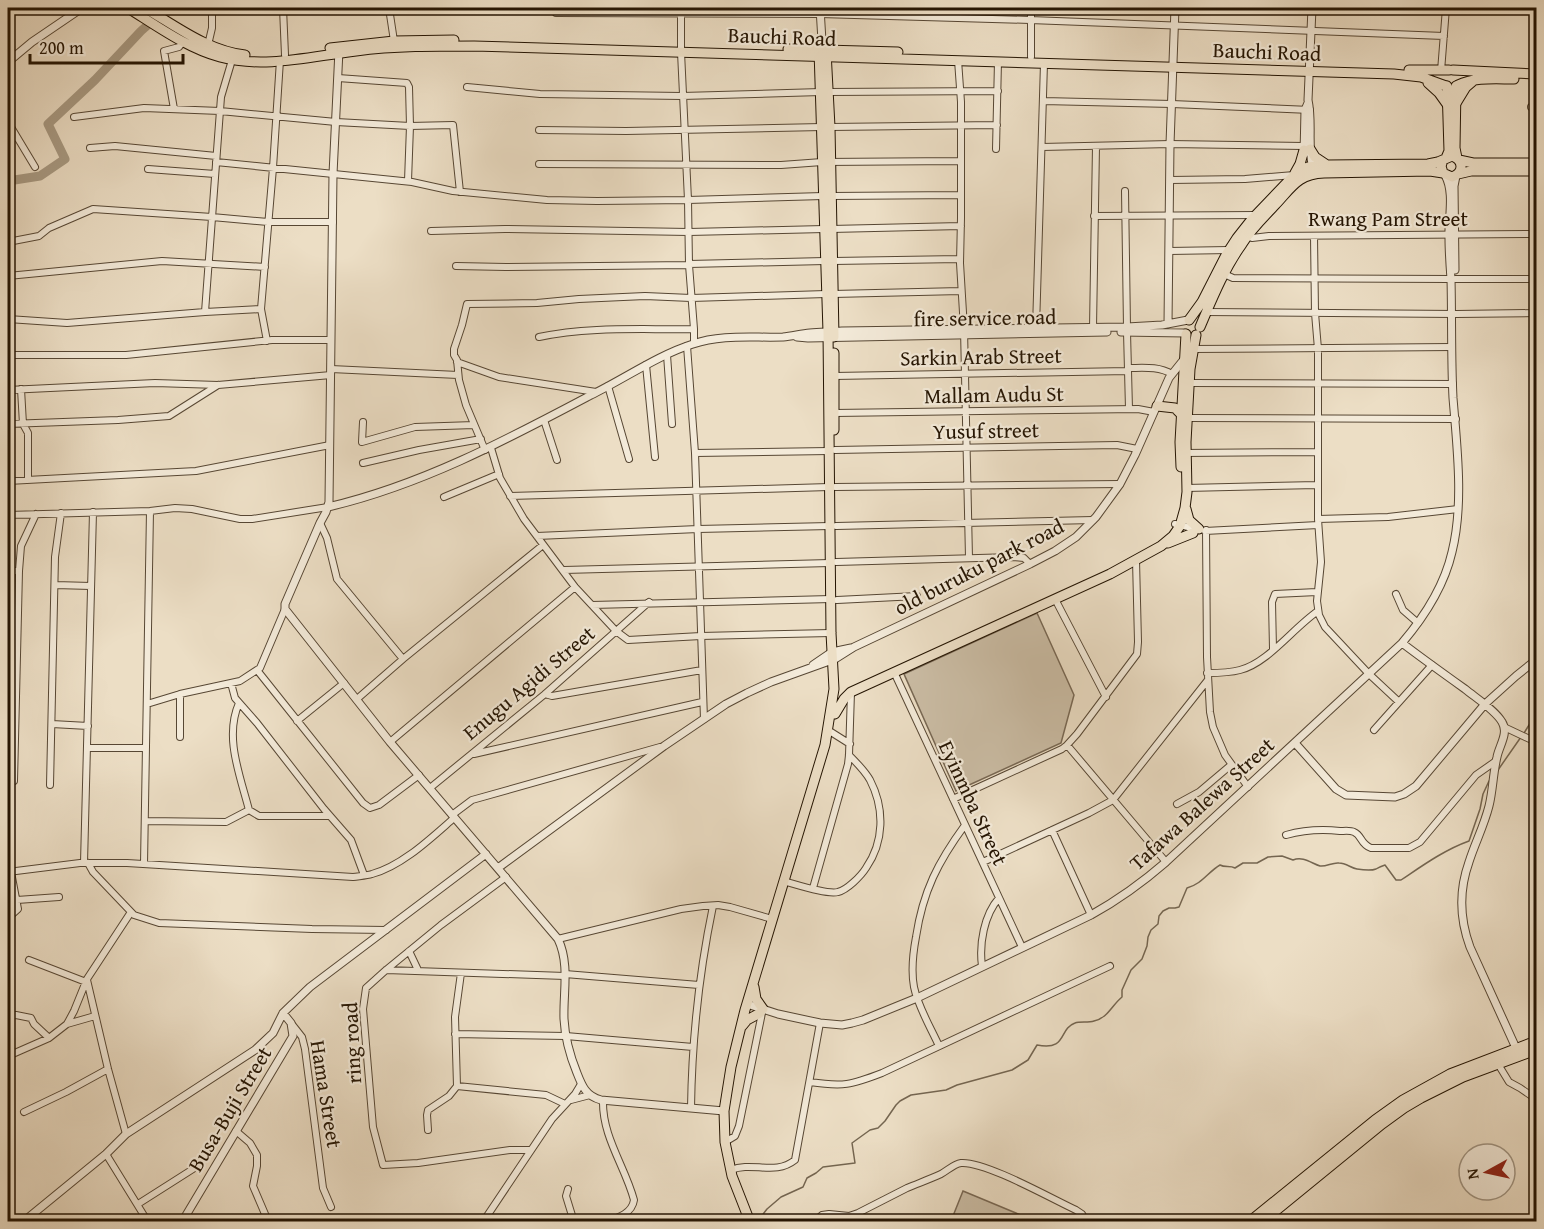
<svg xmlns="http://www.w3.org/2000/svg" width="1544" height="1229" font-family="'Gentium Book Plus',serif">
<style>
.green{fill:#cabca4;stroke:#786854;stroke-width:1.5}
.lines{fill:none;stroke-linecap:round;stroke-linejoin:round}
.stream{stroke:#746550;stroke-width:1.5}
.river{stroke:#a89a83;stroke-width:9}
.minor-casing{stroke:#574734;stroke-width:8}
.tertiary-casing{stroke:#574734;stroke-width:9}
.primary-casing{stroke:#251503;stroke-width:11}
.trunk-casing{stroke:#251503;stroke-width:11}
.minor{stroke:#f3ead9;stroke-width:6}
.tertiary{stroke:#f3ead9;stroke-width:7}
.primary{stroke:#ecdec5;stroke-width:9}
.trunk{stroke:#ecdec5;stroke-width:9}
.labels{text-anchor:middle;stroke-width:4.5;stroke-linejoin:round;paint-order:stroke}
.street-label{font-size:21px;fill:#251503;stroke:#f3ead9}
</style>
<rect width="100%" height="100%" fill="#ecdec5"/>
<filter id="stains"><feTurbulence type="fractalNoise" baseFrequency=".00333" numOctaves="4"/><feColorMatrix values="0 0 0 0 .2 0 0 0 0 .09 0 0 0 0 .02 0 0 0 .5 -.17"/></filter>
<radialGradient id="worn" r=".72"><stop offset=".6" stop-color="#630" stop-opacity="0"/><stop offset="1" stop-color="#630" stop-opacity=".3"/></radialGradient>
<path class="green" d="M1037,613L1074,695L1061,743L956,791L904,674Z
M963,1191L1035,1221H951Z"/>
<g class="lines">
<path class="stream" d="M1524,733L1536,714
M1498,770L1521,737
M757,1222L767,1209L781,1197L803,1187L807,1178L816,1173L823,1167L855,1163L852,1143L870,1130L878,1128L885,1121L896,1105L900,1101L911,1095L946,1090L957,1085L1012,1070L1028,1060L1037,1045C1068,1051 1058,1029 1075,1023C1080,1021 1088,1023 1094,1021C1108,1018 1112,1005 1122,997V990L1131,970L1142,959L1147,946L1148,937L1151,930L1158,924L1159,916L1163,911L1169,908H1175L1179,907L1187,888C1202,884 1208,872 1220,865C1225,868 1230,865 1235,868L1243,863H1257L1268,857L1282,856L1293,860C1303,856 1311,863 1320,866C1326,867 1333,862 1339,863C1346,863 1351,868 1357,869C1363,870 1371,871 1376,869C1379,867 1382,866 1385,865L1396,880H1401C1422,866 1444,850 1469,841L1480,809L1483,794L1489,781"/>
<path class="river" d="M8,181L40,176L65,159L48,124L95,80L141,31L167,8"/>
<defs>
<path id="minor" d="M283,8L285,55
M389,8L394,41
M681,8V52L688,200L689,265L694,329V343
M556,13L820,14L1030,20L1444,36
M208,45L212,28V8
M1031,57V8
M958,60L961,102V218L960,263L964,329L969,558
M1441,71L1446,8
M338,78L407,83L409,87L410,126L408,181
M467,87L540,94L682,96L821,92
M828,92L998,91
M1043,101L1172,104L1310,110
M1531,107H1536
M174,109L164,51L179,47L183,42
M74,117L144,108L220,111L336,122L410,126L453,125L460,192
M8,122L35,167
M830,127L997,125
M539,130L626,131L822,127
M8,142L16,136
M1042,147L1170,144L1304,146
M90,148L115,146L216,156
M996,149L998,61
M216,162L412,182L453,191L547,200L597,201L688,200L823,196
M539,164L781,165L822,162L961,161
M148,169L215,174
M1170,180L1245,179L1294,175
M1125,191L1127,327
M831,196L961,195
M1094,216L1256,215
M831,229L961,226
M431,231L505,229L689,232L824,229
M1246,236L1252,238L1269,236L1536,234
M1314,236L1315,313L1318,349V519L1321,562L1317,601L1319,615L1325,627L1369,674L1399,702
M8,242L39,236L49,228L93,209L212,217L268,222H333
M1169,251L1229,250
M833,261L960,259
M689,264L825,261
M456,266L506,267L689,265
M1222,273L1233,278L1451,279
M8,276L162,261L265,267
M1455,279H1536
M833,294L961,291
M205,312L221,97L232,60
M1206,312L1456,314L1536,313
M8,319L67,323L205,312L261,309
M1036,328L1044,63
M1093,328L1096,146
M1127,332L1129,409
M539,337C590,326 643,330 694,329
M267,341L261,309L273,168L280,60
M687,346L695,453L704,719
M1193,349L1452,347
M8,355H126L272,340H331
M667,355L672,424
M457,362L499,377L596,392
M646,365L655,457
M1128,368C1143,368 1158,366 1172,374
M331,369L458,375
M834,376L1128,371
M1190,383L1453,384
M608,386L629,459
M21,389L23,424L28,433V480
M8,390L155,383L218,385L331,375
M834,413L1138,409L1154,412
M1188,418L1456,419
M544,420L557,460
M363,422L362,442L415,427L474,425
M8,424L118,420L169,416L218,385
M491,448L500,478L524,519L575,587L616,631L628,640L701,636L831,633
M485,450L466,405L459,380L457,360L454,355V349L462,325L467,304L537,303L579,299L645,296L691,298L826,294
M835,450L1117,445L1137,449
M695,453L829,451
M1183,453L1318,452
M363,463L419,450L481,439
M8,481L196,471L330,445
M835,487L1120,484
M1186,488L1317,485
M510,496L829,487
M444,497L499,474
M8,515L150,511L175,508L192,509L240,519H252L328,507
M1318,519L1388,517L1458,509
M320,523L327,538L337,579L403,659
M1175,524L1197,529
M836,526L1093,520
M1206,530L1207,657L1210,712L1213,727L1225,755L1248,787
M1205,531L1318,525
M537,536L698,529L830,526
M836,562L1014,557L1024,558L1030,564
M564,570L830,563
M8,571H19
M55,585L91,586
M1396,594L1403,610L1418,623
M1055,599L1106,697
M837,600L917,596
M592,605L831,599
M1273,649L1272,602L1275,594L1317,592
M257,670L363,803L370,808L379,805L419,775
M894,672L1022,947
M1207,673C1218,673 1229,673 1240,670C1268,663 1293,628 1318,611
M231,683L235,698L257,723L324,809L351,840L364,875
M180,694V737
M545,694L552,696L702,670
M357,699L403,659L543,545
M239,703C224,737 240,775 249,810L259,816H329
M147,704L180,694L240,681L260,668L285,609
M297,721L344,683
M52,724L88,726
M1504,727L1536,742
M1374,730L1432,665
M831,732L850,744
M390,742L575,587
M1067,745L1166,862
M87,748H146
M474,754L702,702
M14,781L19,571L21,546L36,514
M50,785L55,557L61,513
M430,788L545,694L649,602
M953,799L1062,749L1067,745L1077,734L1137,654L1138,642L1136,560
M1177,804L1199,792L1231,765
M452,815L472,800L660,747
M145,821L226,822L249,810
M1052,830L1091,915
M1286,835C1304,830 1321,829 1340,831C1344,831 1350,830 1354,832C1362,835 1360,844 1371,848H1409L1420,842L1476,775L1496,761
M983,862L1089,813L1113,800L1207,681
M84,863L93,512
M88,863L93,872L134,915L159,923L312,929L386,930
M144,864L150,511
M8,872L80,863H127L353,877C359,876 366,876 372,874C402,866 431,838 454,818
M506,877L441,925L386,970L366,988L363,1009L373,1127L383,1165L418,1163L510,1150H530
M783,881C795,884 827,895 838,892C847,890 861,876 866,868C884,842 885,809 870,780C865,771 857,763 849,755
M813,888L848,764L849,755L851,692
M17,900L59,897
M8,918L18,909L11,872
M558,939L681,909L703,906L718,905L730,907L772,919
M409,951L418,970
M29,960L86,982
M982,966C979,944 984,915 999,898
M386,970L565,976
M565,974L699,985
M87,980L108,1069L126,1134
M8,1016L16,1015L31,1018L34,1024L49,1038
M291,1023L302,1037L305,1049L323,1188L331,1207
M67,1024L95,1016
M455,1034L566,1036L693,1047
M939,1046C931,1028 918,1007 914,987C911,971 913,953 916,937C923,891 938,862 965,825
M8,1056L49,1038L67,1024L74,1011L87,979L131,912
M1498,1064L1509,1082L1520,1088L1536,1099
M810,1082C843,1087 851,1085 882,1073L1110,966
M457,1086L546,1095L565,1104
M571,1100L590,1095
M603,1100C602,1137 625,1166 634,1200C632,1214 617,1218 605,1222
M691,1108C692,1039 699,973 713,906
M24,1112L66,1092L108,1069
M428,1130L427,1115L428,1110L449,1096L457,1086L455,1017L461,973
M236,1131L250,1143L257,1155V1166L253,1186L268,1221
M725,1142L735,1136L739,1126L762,1013
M106,1154L148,1222
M731,1170C752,1161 775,1176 795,1160L820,1023
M568,1189L566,1196L574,1222
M138,1204L193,1169
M404,1222L418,1220L428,1222
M483,1222L552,1119L575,1094L581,1084
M814,1222L822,1215L829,1214L849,1216L858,1213C874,1205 891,1196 907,1188C919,1183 930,1179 941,1174C948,1170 954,1164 961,1163C985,1161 1052,1199 1076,1210L1082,1214L1087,1222"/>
<path id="tertiary" d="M1312,8L1308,100C1313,123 1307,147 1313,169
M339,50L333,174L329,502L326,512L320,523L285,604V609L390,742L558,939C570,964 563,993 564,1019C565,1038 570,1056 577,1073C582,1086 586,1096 601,1100L724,1111
M819,50L822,41L820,8
M8,62L32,42L82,8
M1304,154L1305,110L1308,103
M1455,270L1454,186L1456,176
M1168,324L1170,144L1175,8
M1121,332L1185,333
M797,337L808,338L1107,332
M328,507C422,485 506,440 591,395C624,379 658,355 693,344C721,334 753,338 783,337C792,336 801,334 810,333C821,332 831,332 842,331L1127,327L1162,325L1188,320
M1402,643C1423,659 1444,674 1465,689C1476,698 1495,710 1502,722C1509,733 1499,746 1497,757C1493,773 1493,790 1489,806C1484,826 1475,843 1469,862C1459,890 1460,920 1470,947L1516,1048
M813,665L832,652L851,648
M1295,743L1336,789L1346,795L1395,797L1404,794L1416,786L1485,704L1516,676L1536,660
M498,868L664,746L726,704L747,693L771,682L835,659L854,647L1030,564L1055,551L1076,537L1096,517L1120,484L1135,455L1169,378L1185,358
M747,1004L778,1014L820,1023L842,1025L852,1023L863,1020L917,998L1091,915C1118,900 1143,882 1166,862L1402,643C1425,616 1444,587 1452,552C1464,504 1457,447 1453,398C1451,358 1452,319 1451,279C1450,265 1449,252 1449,238C1448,218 1455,193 1445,175
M23,1222L106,1154L126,1134L255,1050L273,1033L283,1013L310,987L486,854
M182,1222L293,1036L291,1023L283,1013"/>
<path id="primary" d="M826,51L830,127L834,337
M1456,86L1455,148L1457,158
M1310,149L1315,157L1327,165
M1446,158L1449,151L1447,86
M1459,160L1473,163H1536
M1295,173L1300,164L1304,150
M1458,174L1471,171H1536
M1189,320L1202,302L1226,255L1237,238L1252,219L1298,171L1308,167L1327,165L1428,164L1438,162L1452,156C1464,160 1464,173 1452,177L1443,173L1441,166L1443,160
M1200,327C1212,299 1224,269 1242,244C1251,229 1264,217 1275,205C1292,187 1298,174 1324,173L1430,171L1443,173
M834,353V430
M1157,406L1175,408L1181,414
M1181,467L1180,442L1186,334
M1186,509L1189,520L1199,529
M1168,543L1193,533
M835,714L844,699L851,692L1110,574L1161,546L1173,536L1180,526L1185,508L1187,492L1186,442L1190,369L1196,335
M754,987L756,999L763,1009
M742,1026L747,1020L760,1013
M750,1222L732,1176L725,1142L724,1111L727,1092L731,1067L745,1010L825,745L834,689L831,633L828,332L819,50"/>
<path id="trunk" d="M128,8C157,26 187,48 220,57C264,69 312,56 356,51C395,46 435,46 474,46L1394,74L1421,77L1446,86
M145,8C176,26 208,51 245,55
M330,48L394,41L454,40
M788,49L898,52
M1409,70H1449
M1453,70L1536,74
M1428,83L1439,93L1449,107
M1458,85C1475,77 1495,79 1514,79
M1455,105L1466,87L1473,81
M1249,1222L1375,1120L1403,1100L1450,1074L1536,1041
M1262,1222L1382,1124L1404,1108L1421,1098L1463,1077L1536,1050"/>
</defs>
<use href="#minor" class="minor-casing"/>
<use href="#tertiary" class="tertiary-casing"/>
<use href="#primary" class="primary-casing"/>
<use href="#trunk" class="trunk-casing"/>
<use href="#minor" class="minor"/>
<use href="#tertiary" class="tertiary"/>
<use href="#primary" class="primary"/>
<use href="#trunk" class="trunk"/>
</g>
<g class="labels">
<g class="street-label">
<text transform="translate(782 37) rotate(2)" y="7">Bauchi Road</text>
<text transform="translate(1267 52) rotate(2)" y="7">Bauchi Road</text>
<text x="1388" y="226">Rwang Pam Street</text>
<text transform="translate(985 318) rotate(-1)" y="7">fire service road</text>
<text transform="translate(981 357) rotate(-1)" y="7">Sarkin Arab Street</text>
<text transform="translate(994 395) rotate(-1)" y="7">Mallam Audu St</text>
<text transform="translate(986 431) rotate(-1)" y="7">Yusuf street</text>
<text transform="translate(979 567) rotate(-27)" y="7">old buruku park road</text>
<text transform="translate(529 683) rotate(-40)" y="7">Enugu Agidi Street</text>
<text transform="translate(973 803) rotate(65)" y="7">Eyinmba Street</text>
<text transform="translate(1202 804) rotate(-42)" y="7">Tafawa Balewa Street</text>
<text transform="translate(352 1043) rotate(-93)" y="7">ring road</text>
<text transform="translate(326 1094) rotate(81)" y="7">Hama Street</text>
<text transform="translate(230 1109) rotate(-59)" y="7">Busa-Buji Street</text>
</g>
</g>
<rect width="1544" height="1229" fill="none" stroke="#ecdec5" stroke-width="30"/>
<rect x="9" y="9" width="1526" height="1211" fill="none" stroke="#251503" stroke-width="3"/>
<rect x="15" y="15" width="1514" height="1199" fill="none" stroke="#251503" stroke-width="1.5"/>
<g transform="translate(1487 1172) rotate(262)"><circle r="28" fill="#f3ead9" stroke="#a19583" stroke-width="1.5"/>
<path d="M0-4.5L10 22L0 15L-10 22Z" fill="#8f2418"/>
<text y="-9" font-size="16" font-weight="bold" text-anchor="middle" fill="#251503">N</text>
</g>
<path d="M30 54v9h153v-9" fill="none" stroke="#251503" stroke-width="3"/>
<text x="39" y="54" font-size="18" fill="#251503" stroke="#f3ead9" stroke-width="4.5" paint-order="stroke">200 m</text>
<rect width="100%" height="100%" filter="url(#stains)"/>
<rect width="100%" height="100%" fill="url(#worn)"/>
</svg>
